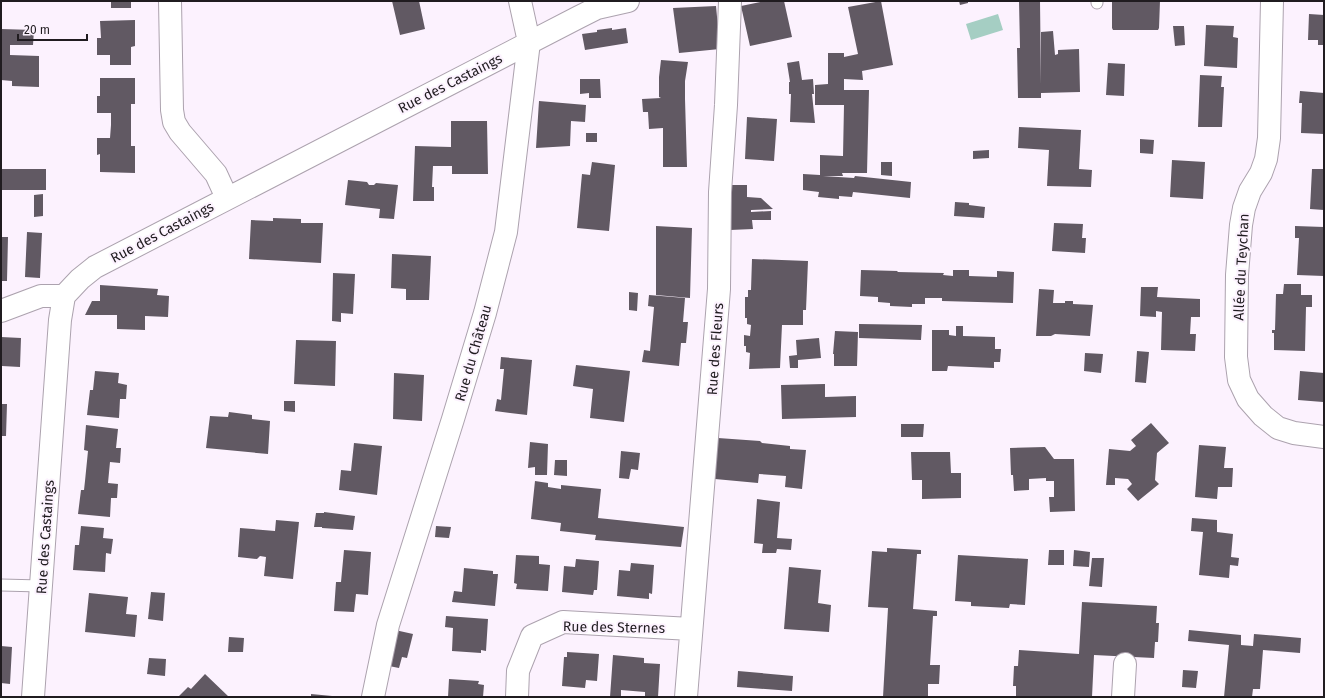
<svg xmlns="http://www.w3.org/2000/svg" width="1325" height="698" font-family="'Fira Sans',sans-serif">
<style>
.water{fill:#a5cec3}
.building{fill:#615963}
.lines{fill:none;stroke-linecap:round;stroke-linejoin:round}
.service-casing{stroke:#aca2ae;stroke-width:13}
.minor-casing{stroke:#aca2ae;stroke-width:24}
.service{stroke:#fff;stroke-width:11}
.minor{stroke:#fff;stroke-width:22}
.labels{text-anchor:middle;stroke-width:4;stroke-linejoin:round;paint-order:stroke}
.street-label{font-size:14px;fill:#201c20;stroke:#fcf2fe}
</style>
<rect width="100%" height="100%" fill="#fcf2fe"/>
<path class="water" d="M998,14L1003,30L971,40L966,24Z"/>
<path class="building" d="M111,1H131V8H111Z
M392,1H419L425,29L400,35Z
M765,1H784L792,37L750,46L741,6Z
M881,1L893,65L862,71L863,80L844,79V90H869L867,173H842L843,176H823L854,178L855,176L911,182L910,198L853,192L852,197L839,196V199L818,197L819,192L803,190V174L820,175V155L843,156L844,105H815V85L828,84V53H844V57L858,54L848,7Z
M959,1H968V3L960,5Z
M1019,1H1040L1041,85V32L1053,31L1055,55L1058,54V50L1079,49L1080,92L1041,93V98H1018L1017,48H1020Z
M1112,1H1160L1159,28L1158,30H1113L1112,28Z
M716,6L720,49L679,53L673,8Z
M1309,14L1324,15V45H1318V40H1308Z
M135,20V46L131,47V65H110V55H97V38H101L100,21Z
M1206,25L1234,26L1233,37L1238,38L1237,68L1204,66Z
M1173,26H1184L1185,45L1175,46Z
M612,28V30L626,28L628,43L585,50L582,34L597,32V30Z
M1,29L34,30L33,45H10V55L39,56V87L12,86V81L1,80Z
M661,60L688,62L685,81V99L687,167H663V128L649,129L648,112H643L642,99L661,98L659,97V77Z
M799,61L802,80L813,79L814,94H812L815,123L790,122L791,94H789V82H790L787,63Z
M1108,63L1125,64L1124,96L1106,95Z
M1200,75L1222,76L1221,87H1224L1222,127H1198Z
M100,78H135V104H131V146H135V173L100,172V154L97,155V138H110L111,125V113H97V96H100Z
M580,79H600L601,98H589V93L580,94Z
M1300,91L1324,93V134L1301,133L1302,103H1299Z
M539,101L586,105L585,122L571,121L570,146L536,148Z
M747,117L777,119L774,161L745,159Z
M451,121H487L488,174H452V166H433L432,187H434V201H413L415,146L451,147Z
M1019,127L1081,130L1079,169L1092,170L1091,187L1047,186L1049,150L1018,148Z
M586,133H597V142H586Z
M1140,139L1154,140L1153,154L1140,153Z
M989,150V158L973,159V151Z
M1172,160L1205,162L1203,199L1170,197Z
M592,162L615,165L609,231L577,228L582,174L590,175Z
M881,162H892V176L881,175Z
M1,169H46V190H1Z
M1312,169H1324V210L1310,209Z
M348,180L367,182L369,185H374L376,183L398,185L394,219L379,218L380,209L345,205Z
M731,185H747V197L761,198L773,209L751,210V212L771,211V220H752L753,229L730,230Z
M43,194V216L34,217V195Z
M955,202L969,203V205L985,207L984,218L954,216Z
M273,218L301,219V223H323L321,263L249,259L251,220L273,221Z
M1054,223L1083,224L1082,238H1086L1085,253L1052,251Z
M656,226L692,228L690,298L656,295Z
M1295,226L1324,227V276L1297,275L1299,238H1295Z
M27,232L42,233L40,278L25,277Z
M1,237H8L7,281H1Z
M392,254L431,256L429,300H406V289L391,288Z
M752,259L808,261L806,310H803V325H782L780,368L749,369L750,353L746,352V346H744V335L750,336L751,325L747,324V318H745V297H748V290H751Z
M861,270L898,271L897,272L944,273L943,275L953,276V270H969V276L997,277V271L1014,272L1013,303L942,301V298H925V304H912V307L890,306V303L878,302V297L860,296Z
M333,273L355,274L353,314L341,313V322L332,321Z
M1284,284H1301V295H1312V307H1306L1305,351L1274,350V333H1272V330H1275L1276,294H1283Z
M100,285L158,289L157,295L169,296L168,317L145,316V330L117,329V315H85L92,301H100Z
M1141,287H1158L1157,297L1200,299V317H1191L1190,334H1196L1195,351L1161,350L1162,312L1156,311V317L1140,316Z
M1039,289L1054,290L1053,303H1065V301H1073V304L1093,305L1090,336L1055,334L1051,336H1036Z
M629,292L638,293L637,311L629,310Z
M649,295L685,298L683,322H688L686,343H681L679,366L642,362L644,350L650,351L654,307L648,306Z
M859,324L922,325L921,340L859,338Z
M956,326H963V336L995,337V349H1001L1000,362H994V368L948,366L947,371H932V330H949V335L956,336Z
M835,331L858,332L857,366H834V354H833Z
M1,337L21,338L20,367L2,366V372H1Z
M819,338L821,358L798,360V368H790L789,356L797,355L796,340Z
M296,340L336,341L335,386L294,384Z
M1137,351L1149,352L1146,383L1135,382Z
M1085,353L1103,354L1101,373L1084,371Z
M501,357L532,360L527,415L495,411L497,399L501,400L504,369H500Z
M576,365L630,371L624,422L590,418L593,389L573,386Z
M95,371L119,373L118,383L127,385L126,399H120L119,418L87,415L90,390H93Z
M1300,371L1324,373L1323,402L1298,400Z
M394,373L424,375L422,421L393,419Z
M825,384V397L856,396V417L782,419L781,385Z
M284,401H295V412L284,411Z
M1,404H7L6,436H1Z
M229,412L252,415V419L270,421L268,454L206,448L210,416L228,417Z
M1151,423L1169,443L1157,453L1155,480L1159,484L1138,501L1127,489L1132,484L1128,479L1115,478V485H1106L1109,449L1130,451L1136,446L1131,440Z
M901,424H924L923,437H901Z
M86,425L118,429L116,448H121L120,463L110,462L108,483L118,484L117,498H111L110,517L78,514L81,490H84L85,481L88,451L84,450Z
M718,438L760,441L762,443L790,446V449L806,450L802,489L785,487L786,476L759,474L758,483L715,479L716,469H714Z
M530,442L548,444L547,475H535V467L528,468Z
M354,443L382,446L377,495L339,490L341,470L351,471Z
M1199,445L1226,447L1224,468H1233L1232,487H1218L1217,499L1195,497Z
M1045,447L1054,459H1074L1075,511L1050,512L1049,497H1054V481H1046V478L1029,479V490L1014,491L1013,475H1011L1010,448Z
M621,451L640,453L638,470L631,469L629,479L619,478Z
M911,452H950L951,473H961V498L922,499V480H912Z
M555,460H567V476L554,475Z
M535,481L548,483V487L561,489V485L601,489L598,518L684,527L681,547L595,540L596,535L560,531L561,523L531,519Z
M757,499L780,502L777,538L792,539L791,550L777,549L776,553H762L763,544L754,543Z
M324,512L355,516L353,530L322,528V527H314L316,513H324Z
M1192,518L1217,520V532L1233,534L1231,557L1239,558L1238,566L1230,565L1229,578L1199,575L1203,532L1191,531Z
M276,520L299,522L293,579L264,576L266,557L260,556L257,559L238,557L240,528L275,531Z
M81,526L104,528L103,538L113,539L111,554L106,553L105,572L73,570L75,545H79Z
M436,526L451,527L449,538L435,537Z
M887,548L921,550V554H917L913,609L937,611V616H933L930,665H940L939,684H928V697H883L888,608L868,607L872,551L887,552Z
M344,550L371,552L368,595L356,594L354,612L334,611L336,582H341Z
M1049,550H1064V565H1048Z
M1074,550L1090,552L1089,567L1073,566Z
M516,555L539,556V564L550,565L548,591L516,589L517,584L514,583Z
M958,555L1028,559L1025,605L1010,604L1009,608L971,606V602L955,601Z
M1092,558H1104L1102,587L1089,586Z
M576,559L599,561L597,590H594L593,595L562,592L564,566L575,567Z
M631,563L654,565L652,594L649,593V599L617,596L619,570L630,571Z
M789,567L821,570L818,603L831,605L829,632L784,629Z
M464,568L493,571V574H498L495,606L452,602L454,591L462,592Z
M151,592L165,593L163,621L148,619Z
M89,593L128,597L126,614L137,615L135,637L85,632Z
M1082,602L1157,606L1156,623H1159L1158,642H1155L1154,658L1094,655L1092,697H1016V686H1013L1014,666H1018L1019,650L1079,654Z
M446,616L488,619L486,651L481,650V653L452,651L453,628L445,627Z
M395,630L413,634L407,658L402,657L399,668L389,666Z
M1189,630L1241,635V645L1253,646L1254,634L1301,638L1300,653L1263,650L1260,689H1253L1252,697H1224L1229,645L1188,641Z
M229,637L244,638L243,652H228Z
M1,646L12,647L10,684L1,683Z
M567,652L599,654L597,681L586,680L585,688L562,686L564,657H567Z
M613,655L644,658V663L660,664L658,697H645V692L621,690V697H610Z
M149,658L166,659L165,676L147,674Z
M1183,670L1198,671L1196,688L1182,687Z
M738,671L793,676L792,691L737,687Z
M205,674L229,697H178L188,687L191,689Z
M449,679L479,681L478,684L484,685L483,697H448Z
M311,694L332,696V697H311Z"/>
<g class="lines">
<defs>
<path id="service" d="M1097,3V1
M1,585L41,586"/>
<path id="minor" d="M170,1L172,110L174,122L180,132L216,174L227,198
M1272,1L1269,138L1266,159L1261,173L1250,191L1244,208L1241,225L1237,275L1236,357L1239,380L1248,399L1263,416L1278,428L1294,433L1324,437
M1,311L41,296H64
M33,697L60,320L64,296L80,279L95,267L579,17L597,8L628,1
M373,697L388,625L453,419L485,313L506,232L529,42L520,1
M517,697L518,671L532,636L563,622L691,629
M686,697L719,289L720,192L726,105L730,1
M1123,697L1125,664"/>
</defs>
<use href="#service" class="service-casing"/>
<use href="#minor" class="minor-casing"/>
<use href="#service" class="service"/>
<use href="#minor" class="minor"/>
</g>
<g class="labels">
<g class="street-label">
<text transform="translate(450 83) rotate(-27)" y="5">Rue des Castaings</text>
<text transform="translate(162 232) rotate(-28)" y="5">Rue des Castaings</text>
<text transform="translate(1241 267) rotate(-87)" y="5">Allée du Teychan</text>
<text transform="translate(715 349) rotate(-86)" y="5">Rue des Fleurs</text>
<text transform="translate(473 353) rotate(-74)" y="5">Rue du Château</text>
<text transform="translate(45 537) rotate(-86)" y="5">Rue des Castaings</text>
<text transform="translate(614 627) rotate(1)" y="5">Rue des Sternes</text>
</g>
</g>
<rect width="1325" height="698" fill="none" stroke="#201c20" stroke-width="4"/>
<path d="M18 34v6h69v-6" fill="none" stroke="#201c20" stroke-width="2"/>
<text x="24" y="34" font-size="12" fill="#201c20" stroke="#fcf2fe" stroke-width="3" paint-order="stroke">20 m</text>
</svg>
